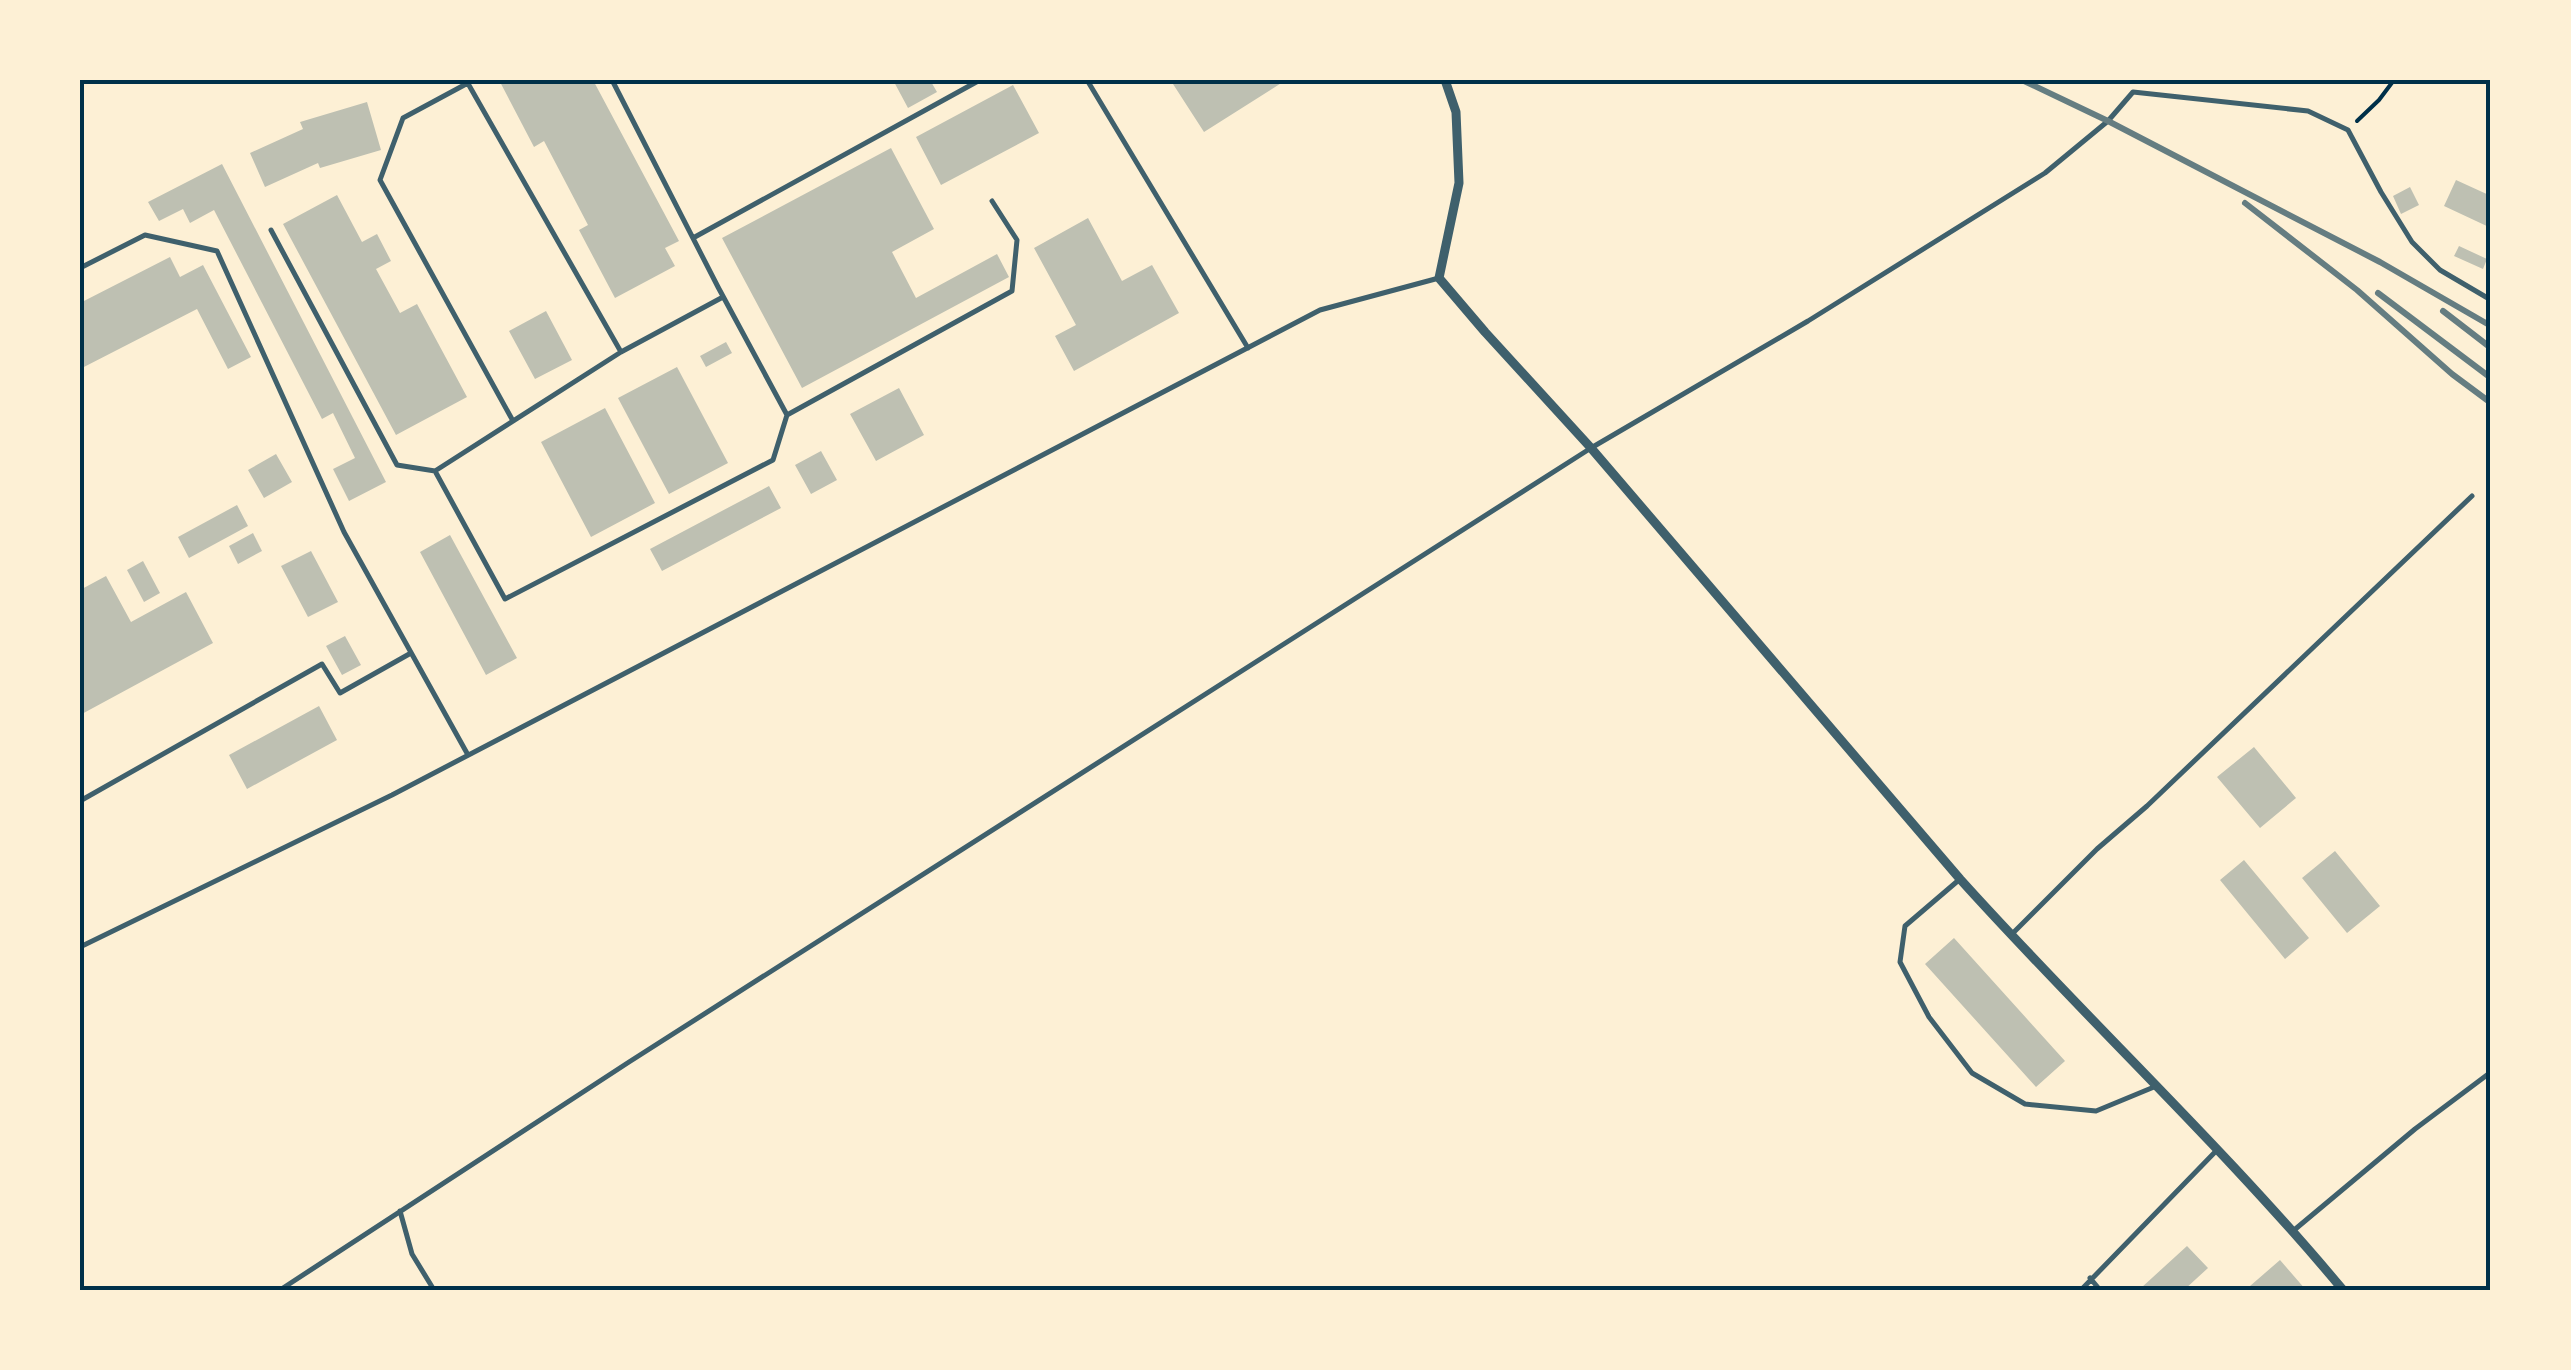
<svg xmlns="http://www.w3.org/2000/svg" width="2571" height="1370" font-family="Montserrat,sans-serif">
<style>
.building{fill:#bec0b2}
.lines{fill:none;stroke-linecap:round;stroke-linejoin:round}
.path{stroke:#003049;stroke-width:4}
.service{stroke:#3f606c;stroke-width:5}
.minor{stroke:#3f606c;stroke-width:9}
.rail{stroke:#657d81;stroke-width:6}
.neatline{fill:none;stroke:#003049;stroke-width:4}
</style>
<rect width="100%" height="100%" fill="#fdf0d5"/>
<path class="building" d="M499,80H593L679,241L665,248L675,266L615,298L579,230L588,225L544,141L534,147Z
M893,80H930L937,92L908,108Z
M1180,80H1286L1204,132L1173,84Z
M1013,85L1039,133L941,185L916,137Z
M367,102L381,150L320,168L318,163L265,187L250,153L303,129L300,122Z
M891,148L934,229L892,252L916,298L997,254L1009,277L802,388L722,238Z
M222,164L386,482L349,501L333,469L355,458L333,413L322,419L214,210L190,223L183,209L159,221L148,202Z
M2456,180L2491,196V228L2444,206Z
M2410,187L2419,205L2401,214L2393,196Z
M337,195L362,242L377,234L391,261L376,269L400,313L417,304L467,397L396,435L283,224Z
M1088,218L1122,281L1152,265L1179,313L1074,371L1055,336L1076,325L1034,248Z
M2459,246L2487,259L2483,269L2454,256Z
M170,257L180,277L203,265L251,357L228,369L197,309L80,369V303Z
M546,311L572,360L535,379L509,331Z
M726,342L732,353L706,367L700,356Z
M677,367L728,463L669,494L618,398Z
M899,388L924,435L876,461L850,414Z
M605,408L655,503L591,537L541,442Z
M821,451L837,480L811,494L795,465Z
M276,454L292,482L264,498L248,470Z
M769,486L781,508L662,571L650,549Z
M237,505L248,526L189,558L178,537Z
M253,533L262,551L238,564L229,546Z
M450,535L517,658L486,675L420,552Z
M311,551L338,602L308,617L281,566Z
M143,561L160,593L144,602L127,570Z
M106,576L131,622L186,592L213,643L80,715V590Z
M345,636L361,665L342,675L326,646Z
M319,706L337,740L247,789L229,755Z
M2254,747L2296,798L2260,828L2217,777Z
M2335,851L2380,906L2347,933L2302,878Z
M2244,860L2309,938L2285,959L2220,880Z
M1954,938L2065,1061L2036,1087L1925,964Z
M2187,1246L2208,1268L2184,1290H2143L2141,1288Z
M2280,1260L2306,1290H2254L2250,1286Z"/>
<g class="lines">
<path class="path" d="M2357,121L2379,100L2394,80"/>
<path class="service" d="M466,80L621,352
M612,80L718,287L787,415
M1087,80L1248,348
M468,83L403,118L380,180L513,421
M271,230L397,465L435,471
M693,238L980,80
M80,268L145,235L217,251L344,532L468,755
M723,297L621,352L435,471L505,599L773,460L787,415L1012,291L1017,240L992,201
M80,801L322,664L340,693L411,653
M1960,879L1905,926L1900,962L1929,1017L1972,1073L2025,1104L2096,1111L2154,1087
M2013,933L2097,849L2147,806L2472,496
M80,947L392,795L1320,310L1439,278
M400,1211L412,1254L434,1290
M2293,1231L2415,1129L2491,1072
M2090,1278L2100,1290
M280,1290L629,1062L1591,448L1808,321L2045,173L2108,121L2133,92L2308,111L2348,130L2381,192L2412,242L2440,270L2491,300
M2081,1290L2217,1150"/>
<path class="minor" d="M1445,80L1456,112L1459,183L1439,278L1485,332L1591,448L1960,879C2085,1018 2223,1146 2343,1290"/>
<path class="rail" d="M2022,80L2108,121L2380,262L2491,326
M2245,203L2357,290L2452,374L2491,403
M2378,293L2491,378
M2443,311L2491,348"/>
</g>
<rect width="2571" height="1370" fill="none" stroke="#fdf0d5" stroke-width="165"/>
<rect x="82" y="82" width="2406" height="1206" class="neatline"/>
</svg>
